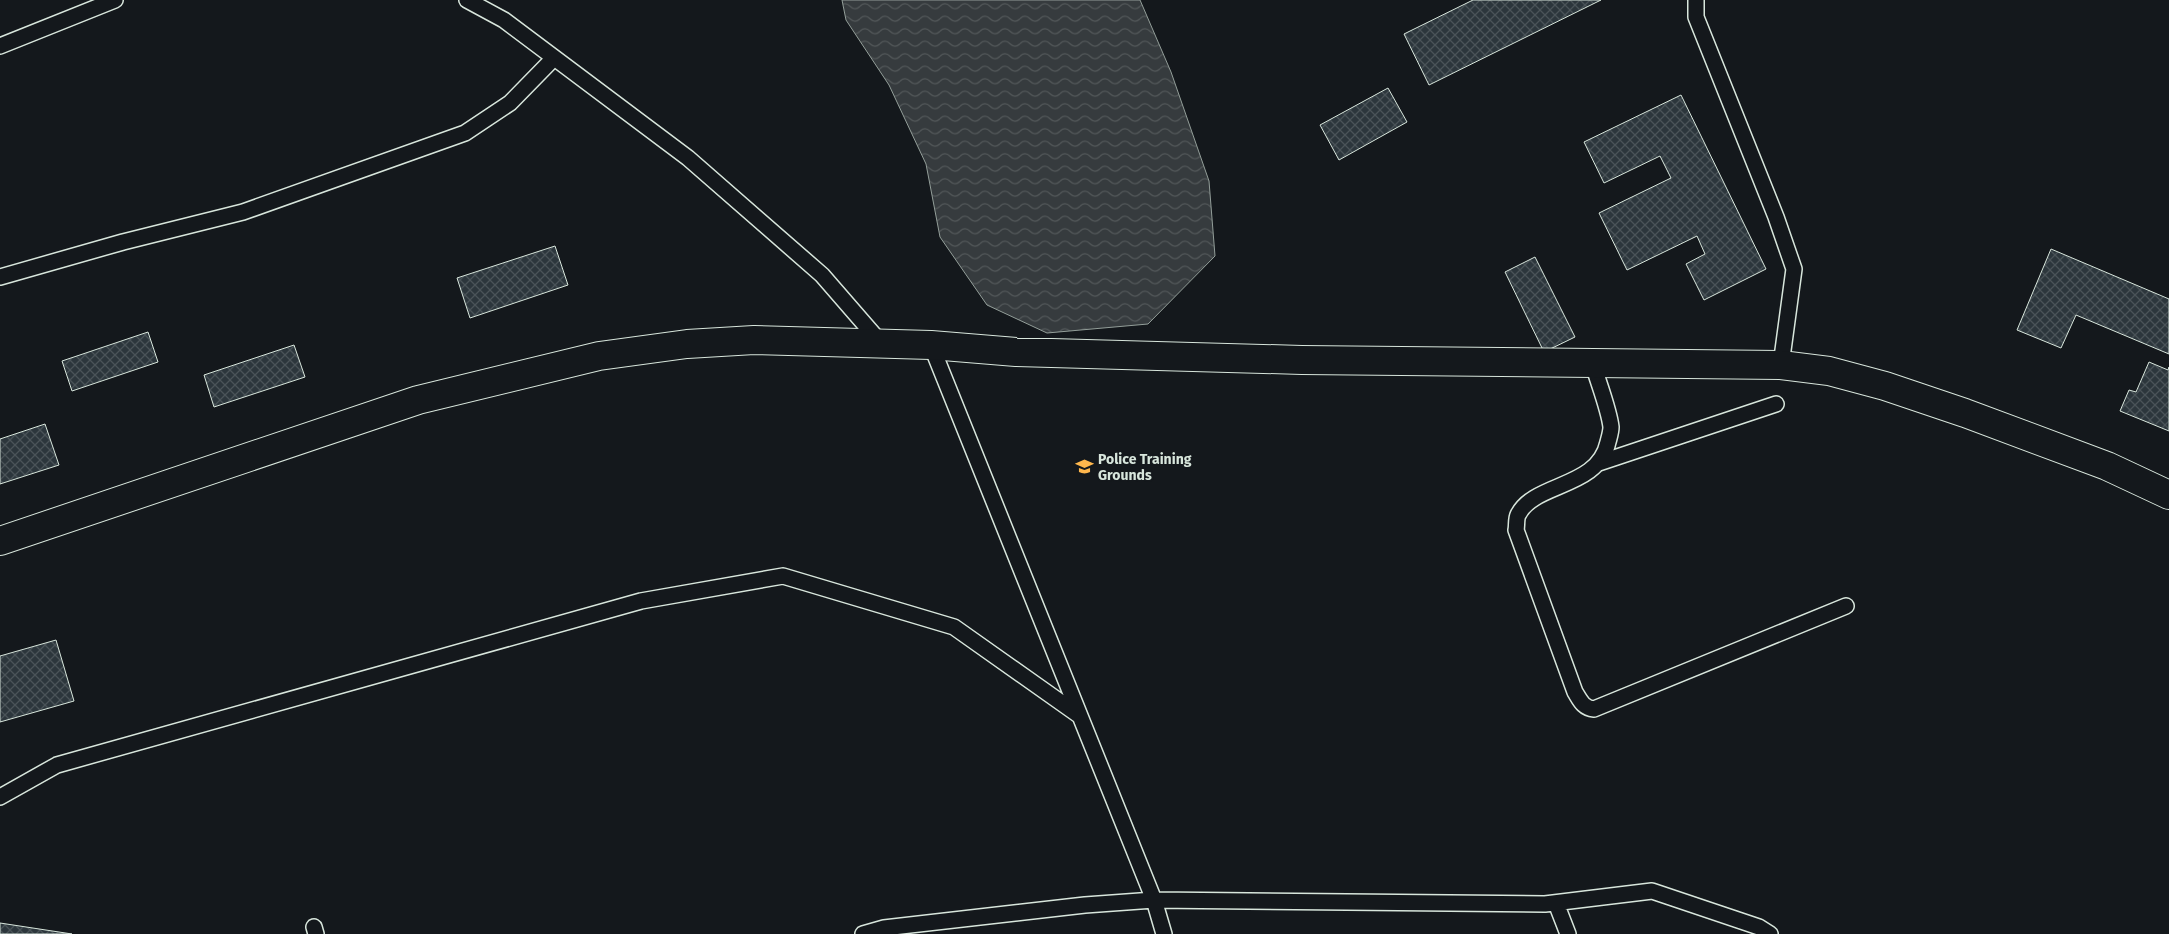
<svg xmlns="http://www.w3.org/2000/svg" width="2169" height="934" font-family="'Fira Sans',sans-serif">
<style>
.water{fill:url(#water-waves);stroke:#939e99}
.building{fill:url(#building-cross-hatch);stroke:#d8e6dc}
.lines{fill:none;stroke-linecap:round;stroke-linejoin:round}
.service-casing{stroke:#d8e6dc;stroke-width:18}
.tertiary-casing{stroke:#d8e6dc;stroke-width:30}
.service{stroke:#14181c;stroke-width:15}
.tertiary{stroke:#14181c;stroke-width:28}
.labels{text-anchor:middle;stroke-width:4;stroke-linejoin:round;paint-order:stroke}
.poi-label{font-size:14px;font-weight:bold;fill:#d8e6dc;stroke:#14181c;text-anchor:start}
</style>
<defs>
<pattern id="water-waves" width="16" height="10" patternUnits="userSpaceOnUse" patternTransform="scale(1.25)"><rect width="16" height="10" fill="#363b3e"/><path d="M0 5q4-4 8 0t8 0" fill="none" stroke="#525759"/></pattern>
<pattern id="building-cross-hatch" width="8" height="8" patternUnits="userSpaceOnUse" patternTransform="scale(1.25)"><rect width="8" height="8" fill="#2c363c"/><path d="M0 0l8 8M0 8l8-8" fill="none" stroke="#4a5358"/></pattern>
</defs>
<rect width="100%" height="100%" fill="#14181c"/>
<path class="water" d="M842,0H1140L1171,72L1209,181L1215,256L1148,324L1047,333L987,305L940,237L926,164L889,85L846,20Z"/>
<path class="building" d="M1473,0H1601L1429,85L1404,34Z
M1388,88L1407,122L1339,160L1320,125Z
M1681,95L1766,269L1704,300L1686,264L1705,254L1697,236L1627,270L1599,213L1671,178L1660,156L1604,183L1584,142Z
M555,246L568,285L470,318L457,278Z
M2051,249L2169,299V354L2076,315L2061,348L2017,330Z
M1535,257L1575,337L1544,352L1505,272Z
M148,332L158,362L72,391L62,361Z
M294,345L305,377L214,407L204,375Z
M2149,362L2168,370L2169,367V431L2120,411L2129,390L2136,392Z
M45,424L59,465L0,484V439Z
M56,640L74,701L0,722V656Z
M0,923L72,934H0Z"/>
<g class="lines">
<defs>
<path id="service" d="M467,0L504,20L688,158L822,275L881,343
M1696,0V17L1776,217L1794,269L1781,365
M0,46L115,0
M0,277L123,242L243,212L465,133L510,103L554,58
M931,345L1154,900L1164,934
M1593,364C1598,382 1609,409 1611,427C1611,432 1609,438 1608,442C1598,489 1534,482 1518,515C1516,519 1517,526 1516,530L1575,692C1580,700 1583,708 1594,709L1846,606
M1599,463L1776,404
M0,797L57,765L641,601L783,576L954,627L1080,716
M1556,903L1568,934
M314,927L316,934
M863,934L884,928L1085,905L1154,900L1545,904L1652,891L1759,927L1770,934"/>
<path id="tertiary" d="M0,541L418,400L599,356L687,344L754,340L931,345L1016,352L1302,360L1781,365L1829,371L1885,386L1965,413L2107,466L2169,495"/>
</defs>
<use href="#service" class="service-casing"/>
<use href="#tertiary" class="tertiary-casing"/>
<use href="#service" class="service"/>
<use href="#tertiary" class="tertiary"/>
</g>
<defs>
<symbol id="university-bare" viewBox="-9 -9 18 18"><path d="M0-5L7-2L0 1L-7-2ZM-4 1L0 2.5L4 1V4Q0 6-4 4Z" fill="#ffb74d" stroke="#14181c" stroke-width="2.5" paint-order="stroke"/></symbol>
</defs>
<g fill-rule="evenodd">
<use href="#university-bare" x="1072" y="454" width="25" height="25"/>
</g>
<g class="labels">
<g class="poi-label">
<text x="1098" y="464">Police Training<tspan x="1098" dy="16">Grounds</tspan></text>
</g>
</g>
</svg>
